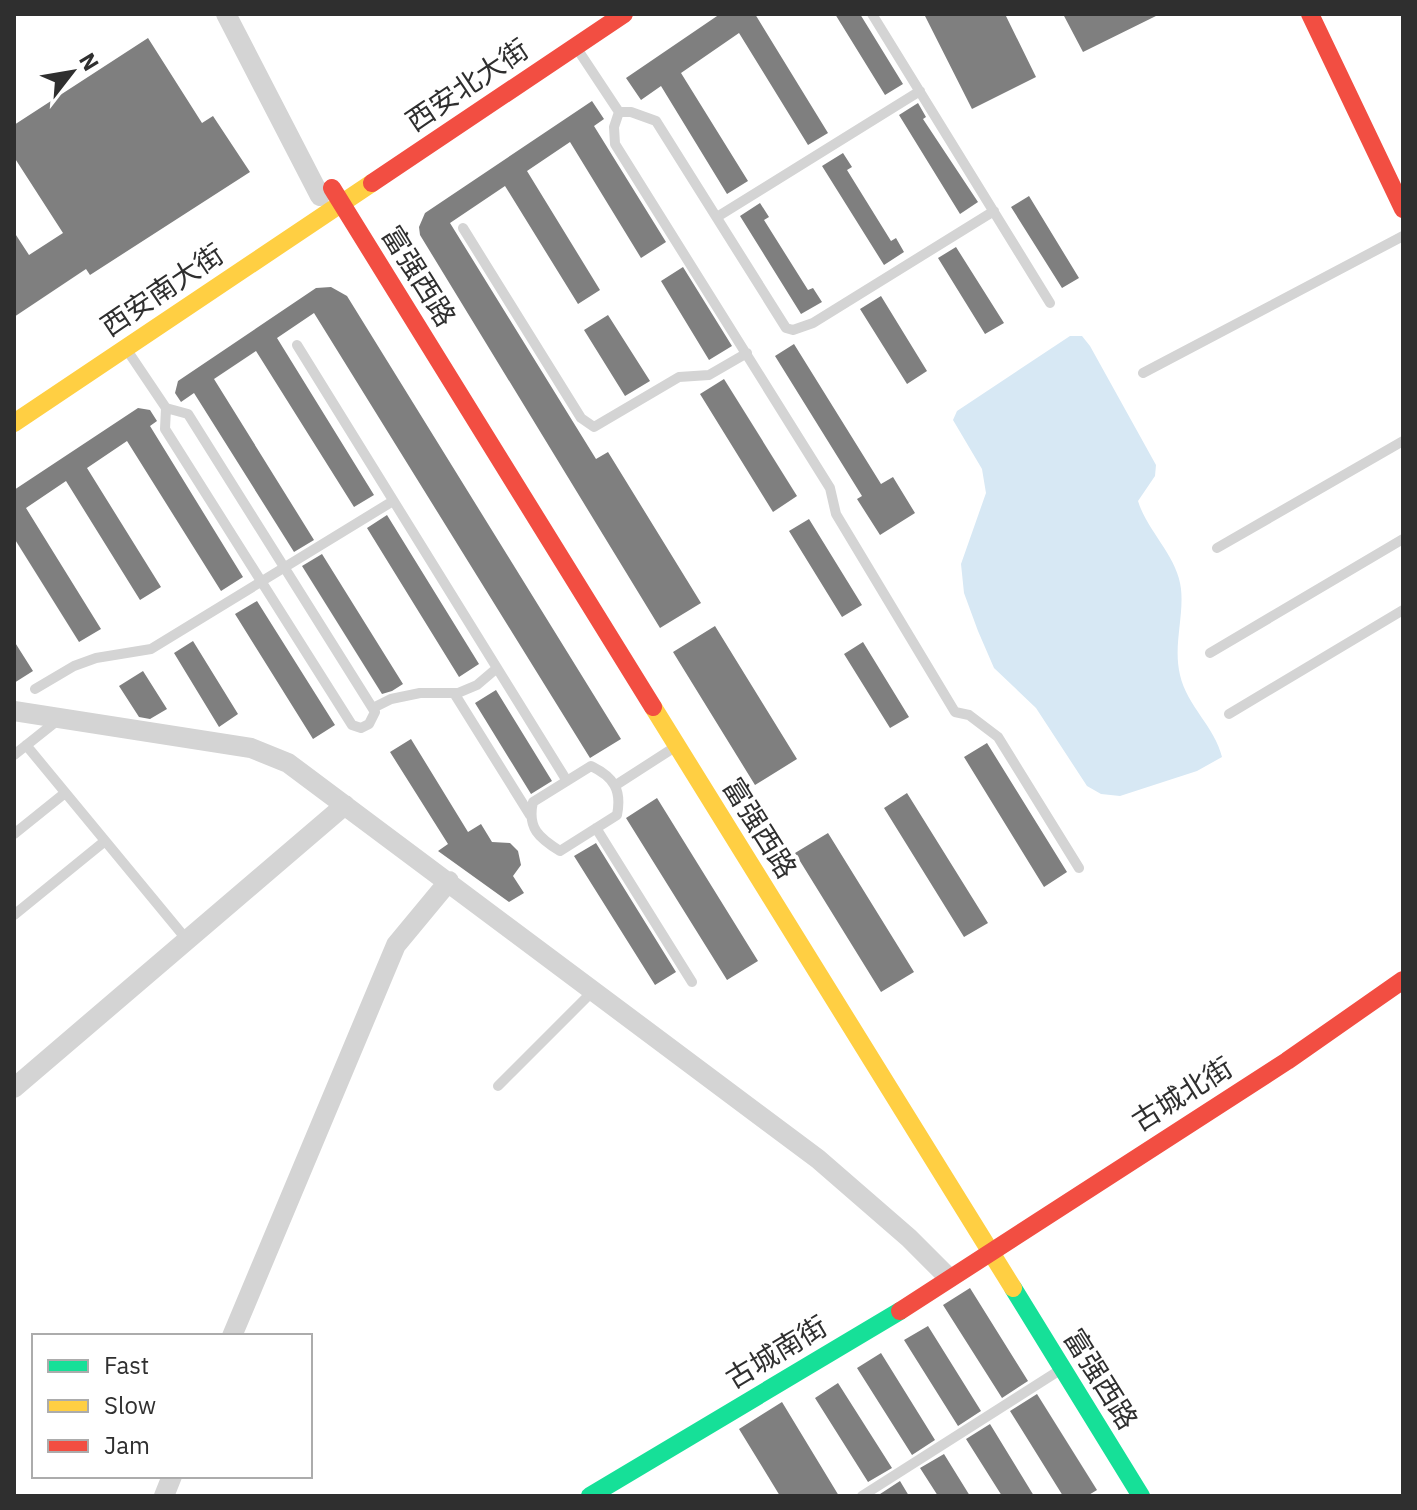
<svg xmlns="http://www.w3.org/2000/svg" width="1417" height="1510" font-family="'IBM Plex Sans','Noto Sans SC',sans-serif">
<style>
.water{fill:#d7e8f4}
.building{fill:#7f7f7f}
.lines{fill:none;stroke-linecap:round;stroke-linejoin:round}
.lane{stroke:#d4d4d4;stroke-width:10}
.street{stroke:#d4d4d4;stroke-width:20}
.fast{stroke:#16e098;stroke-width:18}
.slow{stroke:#ffcf43;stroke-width:18}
.jam{stroke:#f24e42;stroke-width:18}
.labels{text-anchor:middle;stroke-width:8;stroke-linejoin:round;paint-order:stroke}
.street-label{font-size:28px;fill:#2f2f2f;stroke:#fff}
</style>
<rect width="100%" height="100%" fill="#fff"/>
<path class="water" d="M1070,336H1082L1090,346L1156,465L1155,476L1138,501C1147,531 1178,557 1181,589C1184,617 1173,646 1180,675C1187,706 1215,727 1222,757L1197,771L1120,796L1101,794L1087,786L1036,708L994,668L978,631L964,593L961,564L986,493L982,469L953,420L957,411Z"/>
<path class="building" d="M720,14H755L828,133L808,145L739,33L681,73L748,181L727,194L661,86L641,100L626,78Z
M835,14H860L903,84L885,95Z
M924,14H1005L1036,77L972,109Z
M1063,14H1160L1083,52Z
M148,38L202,123L213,116L250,172L90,275L86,269L14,317V232L29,255L63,233L14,157V125Z
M592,101L604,119L594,126L666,242L641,258L570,142L527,171L600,290L578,304L505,186L450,223L596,459L608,452L701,603L660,628L420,235L419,227L425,213Z
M918,103L926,117L923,119L978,202L960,214L899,115Z
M843,153L852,167L847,170L891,241L896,238L904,252L884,265L822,166Z
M1029,196L1079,278L1062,288L1011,207Z
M760,203L769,217L764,220L808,290L813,288L822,302L801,314L740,216Z
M956,247L1004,323L985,334L938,258Z
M683,267L732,346L709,360L661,281Z
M331,287L347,296L621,739L590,758L314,313L277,338L374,495L354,507L256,351L214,379L314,540L294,552L194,393L181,402L175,393L178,381L316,288Z
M881,296L927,371L907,384L860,309Z
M608,315L650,381L625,396L584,330Z
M794,344L881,484L893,477L915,513L880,535L857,499L862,496L775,356Z
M724,379L797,496L773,512L700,394Z
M138,408L150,410L157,421L150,426L243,577L221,591L127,441L87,468L161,587L140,600L66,481L26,508L101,629L79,642L14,538V490Z
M387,515L479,664L459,677L367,528Z
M809,519L862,605L842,617L789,531Z
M322,554L403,684L392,691L382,694L302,566Z
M257,601L335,725L313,739L235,614Z
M715,626L797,759L755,785L673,652Z
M14,641L33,671L14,683Z
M193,641L238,714L219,727L174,653Z
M863,642L909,717L890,728L844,654Z
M143,671L167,709L150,719L139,717L119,686Z
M496,690L552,781L531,794L475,703Z
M411,739L468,832L481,824L492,842L510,843L518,851L521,865L513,876L524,893L509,902L438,851L448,844L390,752Z
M987,743L1067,872L1044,887L964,757Z
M907,793L988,923L964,937L884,808Z
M657,798L758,961L727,980L626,818Z
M828,833L914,972L881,992L795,853Z
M596,843L676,972L655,985L574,856Z
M970,1288L1028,1381L1002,1398L943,1305Z
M928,1326L981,1411L958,1426L904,1340Z
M881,1353L935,1440L912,1455L857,1368Z
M838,1383L892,1468L868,1482L815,1398Z
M1037,1394L1097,1490L1087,1496H1063L1010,1411Z
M782,1402L839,1496H780L739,1429Z
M990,1424L1034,1496H1002L966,1439Z
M944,1454L970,1496H938L920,1468Z
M900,1481L909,1496H877Z"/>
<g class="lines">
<path class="lane" d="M872,14L1050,303
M576,47L619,112
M994,211L813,323L793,330L786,328L656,121L631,112H619L614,127L615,144L830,488L836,514L955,712L969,715L998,737L1079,868
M717,217L920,91
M463,228L581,418L594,427L679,377L709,375L747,353
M297,345L567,781
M127,350L166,408
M1143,373L1403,236
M166,408L188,414L375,712L369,724L361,728L352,725L165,429Z
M1217,548L1403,441
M1210,653L1403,539
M35,689L74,666L96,658L151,649L393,501
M454,693L530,815
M373,708L391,699L420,693H458L477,685L497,668
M1229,714L1403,610
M26,745L187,940
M14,755L58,720
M591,766C614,777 622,790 617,815L560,851C539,838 527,828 533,802Z
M616,785L675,747
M596,828L692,982
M14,834L65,793
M14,915L105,841
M498,1086L594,990
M862,1496L1060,1370"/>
<path class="street" d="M226,14L320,196
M14,711L251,748L288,763L818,1159L909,1238L949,1278
M14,1088L345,805
M232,1336L396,945L449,881
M164,1496L172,1476"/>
<path class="fast" d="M1013,1288L1141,1496
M590,1496L900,1311"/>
<path class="slow" d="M14,423L372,183
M653,707L1013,1288"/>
<path class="jam" d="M1310,14L1403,209
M372,183L624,14
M332,188L653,707
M900,1311L1287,1061L1403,980"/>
</g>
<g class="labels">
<g class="street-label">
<text transform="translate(467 85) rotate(-34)" y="10">西安北大街</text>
<text transform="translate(419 276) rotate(58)" y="10">富强西路</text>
<text transform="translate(162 290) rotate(-34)" y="10">西安南大街</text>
<text transform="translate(760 828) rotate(58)" y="10">富强西路</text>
<text transform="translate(1182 1094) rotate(-32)" y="10">古城北街</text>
<text transform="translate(776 1352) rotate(-31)" y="10">古城南街</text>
<text transform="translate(1101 1379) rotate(58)" y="10">富强西路</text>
</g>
</g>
<rect width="1417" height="1510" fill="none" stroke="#2f2f2f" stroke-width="32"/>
<rect x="32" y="1334" width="280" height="144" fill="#ffffff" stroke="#acacac" stroke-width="2"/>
<rect x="48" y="1360" width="40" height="12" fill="#16e098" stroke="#acacac" stroke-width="2"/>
<text x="104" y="1374" font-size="24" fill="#2f2f2f">Fast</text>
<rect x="48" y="1400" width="40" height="12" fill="#ffcf43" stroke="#acacac" stroke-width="2"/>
<text x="104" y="1414" font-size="24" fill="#2f2f2f">Slow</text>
<rect x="48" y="1440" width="40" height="12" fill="#f24e42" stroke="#acacac" stroke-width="2"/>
<text x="104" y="1454" font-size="24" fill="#2f2f2f">Jam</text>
<g transform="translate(72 72) rotate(59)" stroke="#ffffff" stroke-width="6" paint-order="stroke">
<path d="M0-6L14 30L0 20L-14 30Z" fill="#2f2f2f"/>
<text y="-12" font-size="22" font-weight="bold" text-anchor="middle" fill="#2f2f2f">N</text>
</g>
</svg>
